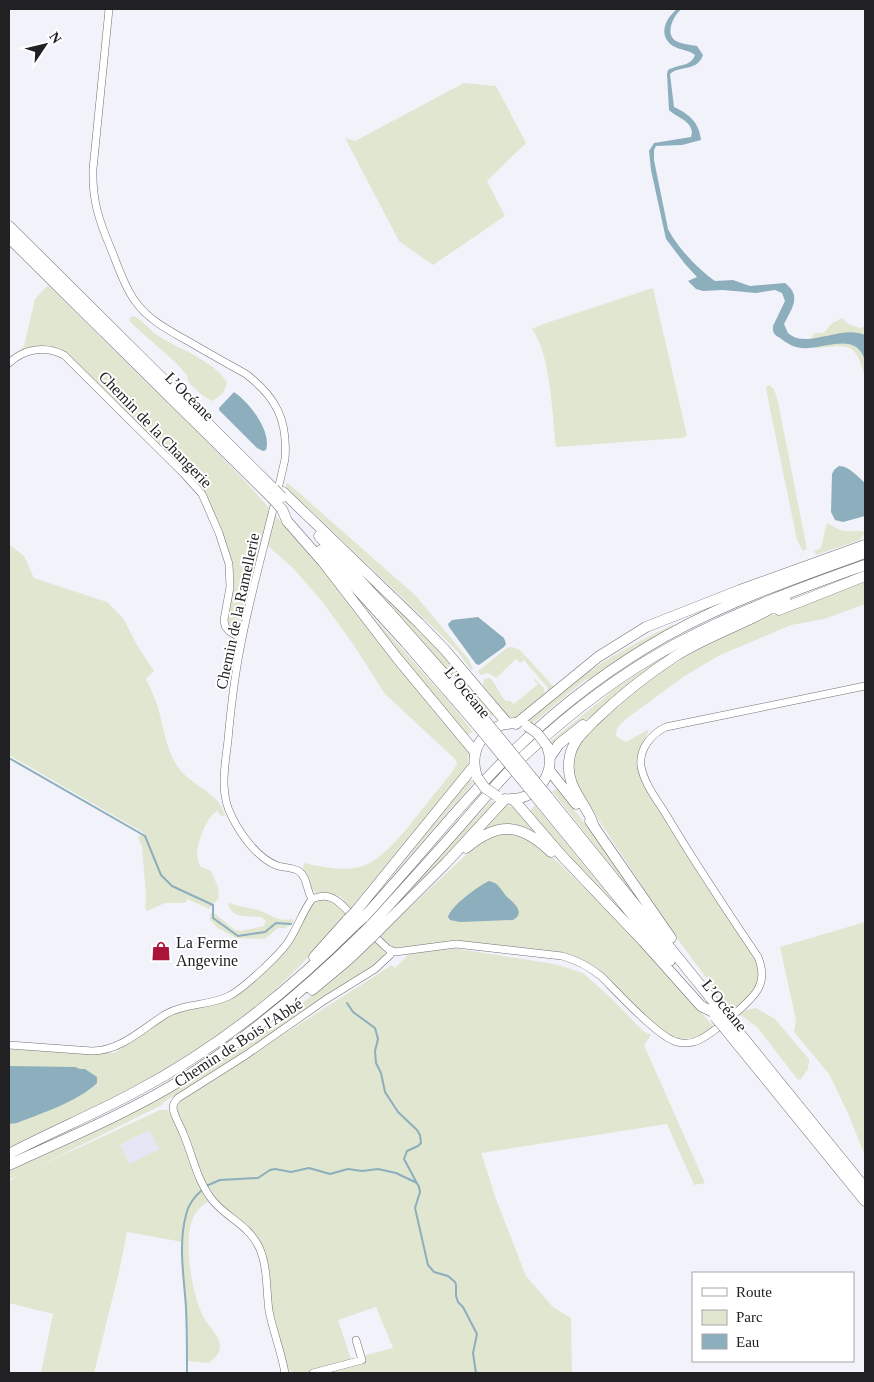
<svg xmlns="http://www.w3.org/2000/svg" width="874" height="1382" font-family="Georgia,serif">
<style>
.built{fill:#e5e6f4}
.green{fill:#e1e6d0;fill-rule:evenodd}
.water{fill:#8caebd}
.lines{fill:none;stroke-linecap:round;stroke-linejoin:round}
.stream{stroke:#8caebd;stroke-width:2}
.minor-casing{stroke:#717177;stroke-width:8}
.highway-casing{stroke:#717177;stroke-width:11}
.minor{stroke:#fff;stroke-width:7}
.highway{stroke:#fff;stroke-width:10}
.highway-bridge-casing{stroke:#717177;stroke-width:11;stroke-linecap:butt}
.highway-bridge{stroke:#fff;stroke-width:10}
.labels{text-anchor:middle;stroke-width:4;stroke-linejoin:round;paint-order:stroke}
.street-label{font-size:16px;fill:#212124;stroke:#fff}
.poi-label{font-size:16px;fill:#212124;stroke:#fff;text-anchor:start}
</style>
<rect width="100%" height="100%" fill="#f2f3fa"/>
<path class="built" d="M149,1130L159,1149L129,1164L120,1145Z"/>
<path class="green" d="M464,83L496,86L526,143L487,181L505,216L433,265L399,241L345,138L355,141Z
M48,285L197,432L242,478L269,508L270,512L241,631L236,632L229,624L228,616L234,578L232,561L205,494L57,349L20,350L24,346L35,299Z
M653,288L687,436L681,438L556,447C552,415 551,354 532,329L543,324Z
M133,316C141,318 149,330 157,335C178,349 213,360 227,382C225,392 221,396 212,401L202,395L190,384L186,374L176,363L130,322V318Z
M842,318L848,324L860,328L863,327L865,328V377C855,341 850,345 815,348L812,337L815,333H824L831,324Z
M769,385L774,389L778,402L807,549L803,551L797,540L769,404L766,388Z
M286,483L290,485L416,596L469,660L473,669L471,670L458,652L435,629L286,487Z
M275,515L315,558L469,750L467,770L353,908L350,910L341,897L328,893H317L311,889L303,869L304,863C323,867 348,873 368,864C388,855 417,816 431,798C440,787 450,776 457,764L456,760L385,694L353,644L324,604L294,569L267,545Z
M827,523C833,526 839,531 846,531C853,532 858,529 865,532L860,540L816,555L814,551L821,548Z
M9,544L24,556L34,578L107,602L123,618L137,645L154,671L146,679C151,689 156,700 159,711C164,731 167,753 180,770C194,787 220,793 225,816H221L217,811C207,816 197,843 197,854C197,858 199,862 200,866L211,871L218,887L219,898L209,909L187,899L185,903H165L147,911L145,908L146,896L142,847L138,837L144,833L9,755Z
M361,572L422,630L494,713L492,717L490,714L488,715Z
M865,580V604L824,619L791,625L720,655L683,677L626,719L617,728L616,736L626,742L649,729L639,758L661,811L687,856L707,888L753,954C766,981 754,992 734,1010L733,1008L730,1010L673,933L579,790L573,770V758L583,740L599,723L652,678L703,646L742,627Z
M344,584L451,704L473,732L466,735L425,685Z
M673,625L674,626L616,661L592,678L585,680L533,723L528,722C535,713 545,705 554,698C590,668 630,644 673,625Z
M512,647L520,650L554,687L548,692L547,687L524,660L520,663L516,659L496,678L488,673L481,675L478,671L507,648Z
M682,647L657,664L552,746L551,741L616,688L667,654Z
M490,678C497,685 499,694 506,701H510L514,704L538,684L534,680L535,679L544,688L545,694L517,717H509L483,685L484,679Z
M471,779L473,783L359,914L446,806Z
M557,789L608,852L647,911L552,791Z
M491,801L495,803L459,845L374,929Z
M505,805C524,807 526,826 540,836L480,831Z
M535,805L631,923L595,887L530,811Z
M510,832L524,835L540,846L561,865L645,948L713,1026C700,1041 684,1041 666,1035L597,968L577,957L560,952L459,941C443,941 403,951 391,947C386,945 382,941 378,937L482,840L495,834Z
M321,899L333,901L346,914C324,941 301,966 276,989C232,1028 180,1061 129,1090C90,1111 49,1129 9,1148V1049L115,1053L121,1047L171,1014L217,1003L273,964L286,950L295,936L310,906Z
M230,903C239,907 248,907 258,910C272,914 274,922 292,919L294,923L285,928H278L266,938L261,939L236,938L218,928L210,920V914L214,913L235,930L241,931L264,926L266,921L261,917C249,916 232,919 228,904Z
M865,922V1156L848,1113L829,1074L794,1032L796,1020L780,947Z
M375,941L385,953L384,956L377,965L279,1030L181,1093L168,1099L160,1106L35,1168L160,1110H167L172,1114L210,1200C203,1205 198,1209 194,1216C182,1239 192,1296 204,1318C209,1327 221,1337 220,1348C219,1355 214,1359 209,1363L187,1361L186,1320L182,1260L183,1242L127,1232L119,1272L94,1373H41L53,1314L9,1303V1181L18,1176L9,1179V1171C104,1129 198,1081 282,1018C315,994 345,968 375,941ZM149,1130L159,1149L129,1164L120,1145Z
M452,948L555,964L583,973L614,1001L643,1031L651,1035L644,1045L705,1183L694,1185L667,1124L481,1153L496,1199L526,1276L553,1307L571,1318L572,1373H293L286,1367L271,1308L264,1254L213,1197L205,1184L176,1110L181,1100L392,965L395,968L409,954ZM376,1307L393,1348L351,1359L338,1320Z
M756,1008L775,1019L809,1059L808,1069L801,1079L798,1080L757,1027L739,1014L746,1010Z"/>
<path class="water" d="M677,9H682C674,14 664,34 676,41C682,44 691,45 697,46L703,55C697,72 680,65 670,74L674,107C689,114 699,122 701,140L682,145L656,146L654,150V160L668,229C677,247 699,270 715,281L733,280L750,286L785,283C802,296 792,308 784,324L788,333C806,350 842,324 865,335V361C857,330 824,350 801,348C793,347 786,343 780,338C775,335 772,333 773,326L785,301L782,293L775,290L756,293L723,290L703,291L696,289L688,281L697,277L685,264L666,239L651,170L649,151L654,143L691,137C696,122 677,118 669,110L667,74L668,70C678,64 691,67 695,55C689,50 680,50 673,46C657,35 666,18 677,9Z
M234,392C249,402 272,431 266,450L263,451L257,448L219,410V408Z
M839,466C849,466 858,477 865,483V516L843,522L835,520L831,512L832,474L834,470Z
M478,617L504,638L506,644L504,647L479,665L476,664L449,627L448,624L452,620Z
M489,881C499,883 501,890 507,897C514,903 526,913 513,920L460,922L450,920L448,917C451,906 478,886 489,881Z
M9,1066L75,1067L80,1069H85L97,1077V1083C77,1102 42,1113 17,1123L9,1124Z"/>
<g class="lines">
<path class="stream" d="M9,758L145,836L161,875L172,886L213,905V918L238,936L265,932L276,923L291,924
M347,1003L353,1012L375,1028L378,1039L375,1051L376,1063L381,1073L385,1092L398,1112L417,1130L420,1135L421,1143L418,1146L407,1151L404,1159L419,1187L420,1192L415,1208L428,1265L434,1272L448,1276L455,1282L456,1285V1296L458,1302L463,1307L477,1334L473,1353L476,1373
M206,1186L220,1180L258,1178L270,1170L275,1169L291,1172L309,1168L330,1174L348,1169L362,1171L378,1169L396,1173L417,1183
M187,1373C187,1351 187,1329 186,1307C184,1277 178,1245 186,1215C188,1204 195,1196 203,1189"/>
<defs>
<path id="minor" d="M109,9L93,169C92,200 99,221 111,249C118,266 124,286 135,301C149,321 172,332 193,344C210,354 228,364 246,374C276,397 288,420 285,459C272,519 254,578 242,639C235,672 231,706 228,740C225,766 219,793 232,817C241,835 258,859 278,866C285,868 294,867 300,872C308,879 306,890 312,899
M9,363C24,349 45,345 64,355L184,474L202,494L219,533L229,564L230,587L224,620L225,626L229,631L242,639
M312,899C333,890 341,905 355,918
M372,934L388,949L395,952L456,944L562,956C577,960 590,967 602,977C617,992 659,1038 677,1042C684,1044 693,1043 699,1040C713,1033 754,1000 759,987C764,977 762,967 758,957C727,911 696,865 667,816C658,801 644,784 641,766C639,749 651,734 666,727L865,686
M9,1045L92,1051C121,1051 143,1028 166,1014C185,1003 209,1006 229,996C243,989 282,953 290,939C298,926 303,911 312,899
M285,1373C281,1351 273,1331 269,1311C266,1289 268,1267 259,1247C249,1226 228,1218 214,1202C197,1182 193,1156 183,1133C180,1125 174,1116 173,1108C173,1104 175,1101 178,1098L246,1055L325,1000L375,969L390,955L391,951
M313,1373L362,1360L356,1340"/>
<path id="highway" d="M9,226L274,489
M9,238L272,498
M283,492L419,623L445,650L508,724
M282,509L287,521L323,562L397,658L475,752
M319,536L391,614L484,719
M321,550L406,643L477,725
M779,610L865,576
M516,724L598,657L646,627L740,590L865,545
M550,757L559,744L583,725
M549,770L576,804
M476,773C469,747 487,724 514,723
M548,797L722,1012
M510,799C538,799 557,773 547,746
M513,799L562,856L643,941L701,1006L711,1011
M541,803L670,961
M590,821L671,938
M593,824C586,802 566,788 569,762C570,744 582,733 594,721C618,698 645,676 674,657C697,642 723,632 748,620C761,614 773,607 786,601
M466,848C498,821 521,823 551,852
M356,911L474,766
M363,918C416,861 464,798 521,744C565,702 613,666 666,636C729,601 798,577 865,553
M371,925C401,892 432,858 462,824C483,800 504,774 528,752C572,711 621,674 674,645C735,612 800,588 865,565
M377,932L446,863L505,799
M314,957L348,919
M312,990L348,960L370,939
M733,1025L865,1188
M726,1030L865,1201
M9,1154C51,1132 94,1114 135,1092C217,1049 289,991 355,925
M9,1165C67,1138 128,1113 183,1079C249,1037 308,987 363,933"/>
</defs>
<use href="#minor" class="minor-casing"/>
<use href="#highway" class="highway-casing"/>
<use href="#minor" class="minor"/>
<use href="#highway" class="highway"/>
<defs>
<path id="highway-bridge" d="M274,489L282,497
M272,498L280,507
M484,719L548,797
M477,725L541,803
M527,726L537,733L547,746
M477,777L485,788L497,796
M348,919L356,911
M355,925L363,918
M363,933L371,925
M370,939L377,932
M722,1012L733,1025
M715,1017L726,1030"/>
</defs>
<use href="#highway-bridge" class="highway-bridge-casing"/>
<use href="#highway-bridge" class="highway-bridge"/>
</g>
<defs>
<symbol id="shop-bare" viewBox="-9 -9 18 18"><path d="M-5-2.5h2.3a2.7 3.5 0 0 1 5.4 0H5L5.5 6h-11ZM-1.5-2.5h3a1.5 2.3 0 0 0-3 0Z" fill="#aa1438" stroke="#fff" stroke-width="2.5" paint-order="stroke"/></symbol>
</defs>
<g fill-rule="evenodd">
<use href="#shop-bare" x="147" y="937" width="28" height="28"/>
</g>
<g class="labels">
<g class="street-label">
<text transform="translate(190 396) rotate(45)" y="6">L’Océane</text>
<text transform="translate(156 429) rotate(46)" y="6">Chemin de la Changerie</text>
<text transform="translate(237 611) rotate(-78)" y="6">Chemin de la Ramellerie</text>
<text transform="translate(468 692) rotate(50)" y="6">L’Océane</text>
<text transform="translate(725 1005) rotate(51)" y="6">L’Océane</text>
<text transform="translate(238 1042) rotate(-33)" y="6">Chemin de Bois l'Abbé</text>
</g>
<g class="poi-label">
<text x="176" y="948">La Ferme<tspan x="176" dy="18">Angevine</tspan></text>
</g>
</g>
<rect width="874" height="1382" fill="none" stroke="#212124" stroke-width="20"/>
<rect x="692" y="1272" width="162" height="90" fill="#ffffff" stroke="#a6a6a7"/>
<rect x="702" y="1288" width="25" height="8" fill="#ffffff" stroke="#a6a6a7"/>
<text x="736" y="1297" font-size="15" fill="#212124">Route</text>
<rect x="702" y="1310" width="25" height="15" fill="#e1e6d0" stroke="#a6a6a7"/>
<text x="736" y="1322" font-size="15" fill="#212124">Parc</text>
<rect x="702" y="1334" width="25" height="15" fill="#8caebd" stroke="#a6a6a7"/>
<text x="736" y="1347" font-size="15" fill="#212124">Eau</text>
<g transform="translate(45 45) rotate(55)" stroke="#ffffff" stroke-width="4" paint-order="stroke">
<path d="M0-4L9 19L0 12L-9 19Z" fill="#212124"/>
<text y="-8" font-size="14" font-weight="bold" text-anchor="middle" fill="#212124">N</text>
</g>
</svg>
